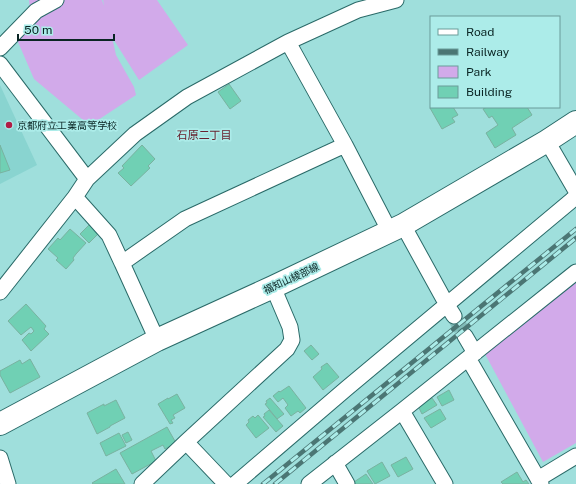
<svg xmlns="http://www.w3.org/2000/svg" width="576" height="484" font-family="'Public Sans','Noto Sans JP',sans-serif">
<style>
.built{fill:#89d4d0}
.green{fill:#d2aaea}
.building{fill:#70d0b4;stroke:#79b2a0}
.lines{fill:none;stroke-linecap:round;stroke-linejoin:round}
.street-tunnel{stroke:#81bab7;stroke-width:15;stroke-dasharray:15 8;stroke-linecap:butt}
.street-casing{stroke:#2a6a68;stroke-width:17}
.primary-casing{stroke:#2a6a68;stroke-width:24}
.street{stroke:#fff;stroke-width:15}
.primary{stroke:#fff;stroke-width:22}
.rail-casing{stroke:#4b7674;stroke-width:4.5}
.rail{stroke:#acece9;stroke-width:3;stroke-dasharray:9;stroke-linecap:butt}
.poi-dot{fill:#b01d45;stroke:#acece9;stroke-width:1.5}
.labels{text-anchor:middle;stroke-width:3.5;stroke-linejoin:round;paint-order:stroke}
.poi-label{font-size:10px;fill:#0a2524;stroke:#acece9;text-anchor:start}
.street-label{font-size:10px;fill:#0a2524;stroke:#acece9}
.neighbourhood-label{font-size:11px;fill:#68222f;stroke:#acece9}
</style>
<rect width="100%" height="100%" fill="#9fdfdc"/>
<path class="built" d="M0,85L37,165L0,184Z"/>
<path class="green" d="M29,0H102L104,6L103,0H157L188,45L139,80L112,37L116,55L134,87L136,95L95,122L83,120L34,79L15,35L30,11Z
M576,280V443L543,462L484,352Z"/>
<path class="building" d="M229,84L241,101L230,109L218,92Z
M432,107H453L458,115L452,118L455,122L442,129L430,108Z
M487,107H527L532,115L512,128L516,135L495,148L486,133L498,125L492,116L489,118L483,109Z
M0,145L10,170L0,173Z
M142,145L155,159L148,166L150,168L131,186L118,173L124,168L122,166Z
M91,223L100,232L89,243L80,234Z
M70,229L86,243L76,254L73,258L74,260L66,269L56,260L58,258L48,249L58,238L60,240Z
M26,304L46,326L44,329L49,334L31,351L22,340L29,333L31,334L34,331L31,327L21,335L8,321Z
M311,345L319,354L312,360L304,351Z
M30,359L40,377L10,393L0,375V371L20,360L22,364Z
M327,363L339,377L323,390L313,377L322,369L321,367Z
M289,386L306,408L300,413L298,411L291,416L285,408L288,405L283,398L278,402L273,396L279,391L280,392Z
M449,390L454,400L442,406L437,397Z
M177,394L185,408L173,415L175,418L171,420L173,423L170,424L158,404L168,398V399Z
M270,398L284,414L277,419L265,404L267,403L266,401Z
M432,398L437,405L422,414L418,406Z
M116,400L125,418L110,426V427L97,434L87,413L104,404V406Z
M440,409L446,419L431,428L424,418Z
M269,410L283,426L276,432L263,417L265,416L264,414Z
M258,415L269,428L256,438L246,425L249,422L248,420L253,416L255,418Z
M167,427L176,443L165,449L163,445L151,451L156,461L132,474L120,453Z
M128,432L132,440L126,443L122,435Z
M119,433L126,446L106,456L100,443Z
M406,457L413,469L398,477L391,465Z
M382,462L390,476L375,484L367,471Z
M116,469L125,484H93L92,483Z
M517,472L523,482L526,480L529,484H503L501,482Z
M366,474L373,484H355L354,482Z"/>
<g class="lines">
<path class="street-tunnel" d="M454,316L465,336"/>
<defs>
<path id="street" d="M288,42L345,145L390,232
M0,48L36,11L56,0
M0,64L87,179
M547,141L576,191
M75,197L109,235L122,263
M403,225L447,305L454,316
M0,292L75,197L87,179L135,134L187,97L288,42L358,10L396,0
M465,336L475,353
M157,340L122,263L185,219L345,145
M468,358L541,484
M402,411L445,484
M186,442L226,484
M0,458L8,484
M335,463L347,484
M538,479L576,456
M142,484L186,442L287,349L292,340L290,327L273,287
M235,484L347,388L572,200L576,196
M309,484L402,411L576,272"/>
<path id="primary" d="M0,424L157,340L273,287L403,225L547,141L576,122"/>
</defs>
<use href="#street" class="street-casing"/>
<use href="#primary" class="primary-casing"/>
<use href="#street" class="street"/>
<use href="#primary" class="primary"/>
<defs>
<path id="rail" d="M263,484L576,229
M275,484L576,238"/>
</defs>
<use href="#rail" class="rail-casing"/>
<use href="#rail" class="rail"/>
</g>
<circle class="poi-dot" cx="9" cy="125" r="4"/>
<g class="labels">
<g class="poi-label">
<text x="17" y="129">京都府立工業高等学校</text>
</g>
<g class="street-label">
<text transform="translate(291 278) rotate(-25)" y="4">福知山綾部線</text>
</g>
<g class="neighbourhood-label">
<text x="204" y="139">石原二丁目</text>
</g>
</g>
<rect x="430" y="16" width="130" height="92" fill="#acece9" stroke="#6b9c9a"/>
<rect x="438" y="29" width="20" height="6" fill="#ffffff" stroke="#6b9c9a"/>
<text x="466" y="36" font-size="12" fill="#0a2524">Road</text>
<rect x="438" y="49" width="20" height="6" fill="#4b7674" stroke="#6b9c9a"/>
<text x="466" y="56" font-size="12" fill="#0a2524">Railway</text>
<rect x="438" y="66" width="20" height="12" fill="#d2aaea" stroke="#6b9c9a"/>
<text x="466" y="76" font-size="12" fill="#0a2524">Park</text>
<rect x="438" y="86" width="20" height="12" fill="#70d0b4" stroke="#6b9c9a"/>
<text x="466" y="96" font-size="12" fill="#0a2524">Building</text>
<path d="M18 34v6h96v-6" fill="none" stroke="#0a2524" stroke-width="2"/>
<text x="24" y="34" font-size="12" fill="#0a2524" stroke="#acece9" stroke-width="3" paint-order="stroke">50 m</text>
</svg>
